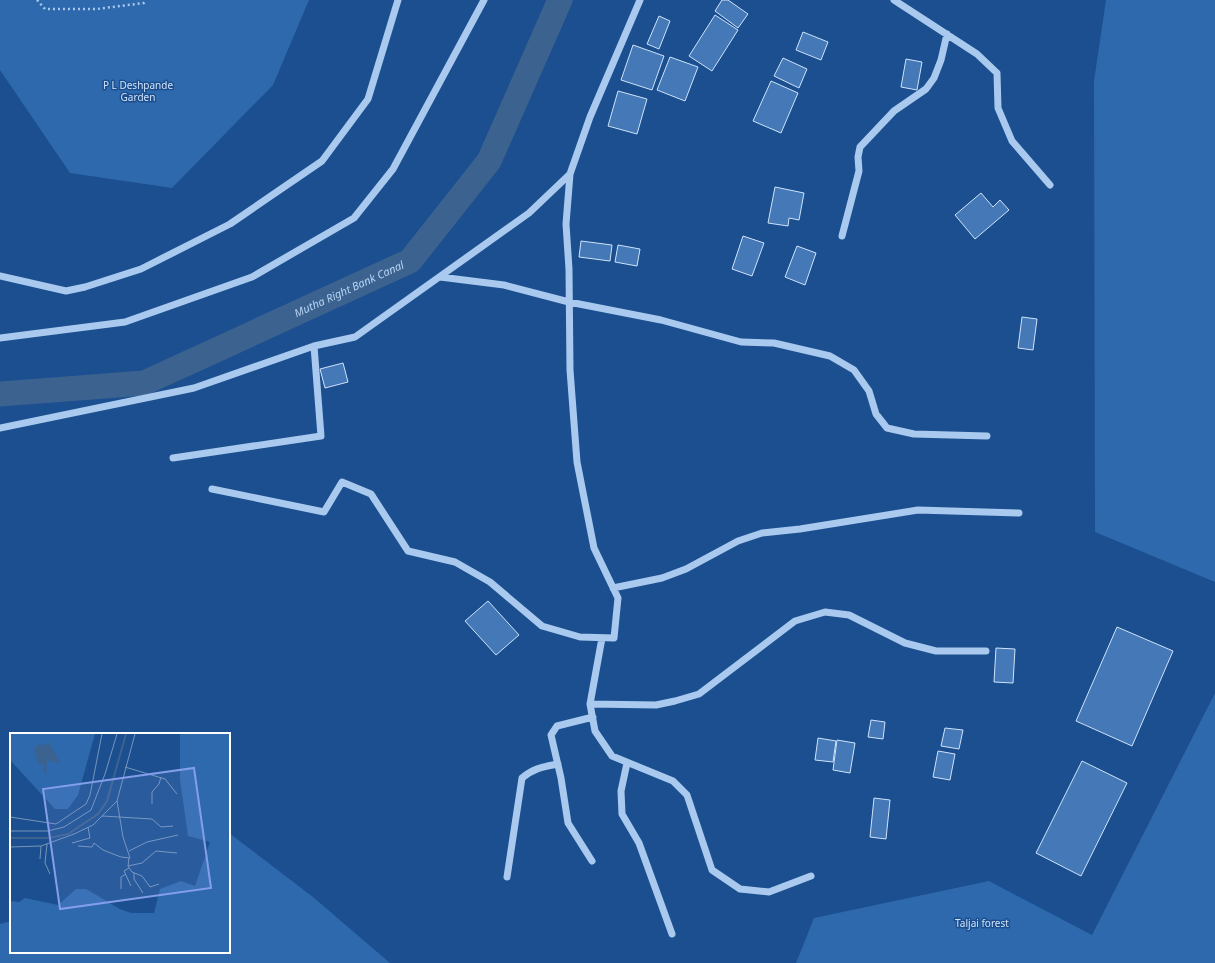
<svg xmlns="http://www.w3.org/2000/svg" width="1215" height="963" font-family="'Noto Sans',sans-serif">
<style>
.green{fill:#2e69ad}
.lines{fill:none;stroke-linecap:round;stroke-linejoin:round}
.canal{stroke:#3c6290;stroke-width:25}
.building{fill:#4478b7;stroke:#cfe3fa}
.path{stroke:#a9c9ee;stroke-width:2.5;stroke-dasharray:2 3;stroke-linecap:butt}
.minor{stroke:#a9c9ee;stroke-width:7}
.labels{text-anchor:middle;stroke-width:3;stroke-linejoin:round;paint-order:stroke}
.park-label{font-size:10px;fill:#cfe3fa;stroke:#1b4f8f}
.water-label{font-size:11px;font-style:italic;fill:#b5d3f5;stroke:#1b4f8f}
.inset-river{fill:none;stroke:#3c6290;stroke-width:2}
.inset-road{fill:none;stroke:#7695bc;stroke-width:1}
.view{fill:#839eea;fill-opacity:0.15;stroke:#839eea;stroke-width:2}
.inset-edge{fill:none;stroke:#fff;stroke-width:2}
</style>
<rect width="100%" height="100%" fill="#1b4f8f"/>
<path class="green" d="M0,0H309L273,85L172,188L70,173L0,70Z
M1106,0H1215V582L1095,532L1094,81Z
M1215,693V963H796L814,918L989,881L1092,935Z
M229,833L313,897L390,963H0V924L11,921V952H229Z"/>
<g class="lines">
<path class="canal" id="s1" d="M0,394L144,383L410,261L489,161L560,0"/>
</g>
<path class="building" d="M722,0H728L748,14L738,28L715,11Z
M715,15L738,30L712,71L689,56Z
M659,16L670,21L659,49L647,44Z
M803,32L828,42L821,60L796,50Z
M633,45L664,56L652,90L621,80Z
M670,57L698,67L685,101L657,90Z
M783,58L807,69L799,88L774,76Z
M906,59L922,62L917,90L901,87Z
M771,81L798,93L781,133L753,121Z
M618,91L647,99L637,134L608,126Z
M775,187L804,193L799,220L789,218L788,226L768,223Z
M981,193L993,207L1000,200L1009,210L975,239L955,215Z
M743,236L764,243L752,276L732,269Z
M581,241L612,245L610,261L579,257Z
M618,245L640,249L637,266L615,262Z
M797,246L816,253L805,285L785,277Z
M1022,317L1037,319L1033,350L1018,348Z
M343,363L348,382L325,388L320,369Z
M488,601L519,635L496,655L465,621Z
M1117,627L1173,651L1132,746L1076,721Z
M996,648L1015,649L1013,683L994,682Z
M871,720L885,722L883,739L868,737Z
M945,728L963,730L959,749L941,746Z
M818,738L836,741L833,762L815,760Z
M837,740L855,743L850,773L833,770Z
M938,751L955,754L950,780L933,777Z
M1082,761L1127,783L1081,876L1036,853Z
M874,798L890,800L886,839L870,837Z"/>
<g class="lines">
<path class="path" d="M37,0L45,9H97L144,3L146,0"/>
<path class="minor" d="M894,0L977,54L997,73L998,108L1012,141L1050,185
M842,236L859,171L858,157L860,147L894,111L926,89L934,78L941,60L947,34
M0,276L66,291L85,287L141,269L230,224L322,161L368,99L398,0
M440,277L504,285L569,302L661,320L741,342L774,343L830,356L854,370L869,391L876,414L887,428L914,434L987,436
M0,338L125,322L252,277L354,218L393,169L484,0
M0,428L194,388L314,346L355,337L529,213L570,174
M173,458L321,436L314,346
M212,489L324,512L342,482L371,494L408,551L455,562L490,582L542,626L580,637L614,638L618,598L594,548L577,462L570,370L569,269L566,224L570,174L590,117L640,0
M613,588L662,578L686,569L738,541L762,533L800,529L918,510L1019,513
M602,638L590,704L595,731L612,756L673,781L687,795L712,870L740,889L769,892L811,876
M590,704L656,705L675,701L699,694L795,621L825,612L849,615L905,643L936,651H986
M627,763L621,791L622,814L639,843L672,934
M592,861L568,823L561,778L551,735L557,726L593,717
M507,877L522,778C534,768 543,767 558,764"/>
</g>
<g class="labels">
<g class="park-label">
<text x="138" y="89">P L Deshpande<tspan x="138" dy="12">Garden</tspan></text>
<text x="982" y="927">Taljai forest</text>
</g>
<g class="water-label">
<text dy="4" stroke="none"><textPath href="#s1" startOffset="370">Mutha Right Bank Canal</textPath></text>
</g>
</g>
<g transform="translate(10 733)">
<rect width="220" height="220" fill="#1b4f8f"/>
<path d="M0,1H85L68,62L58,76H45L0,27ZM170,1H220V219H0V168L9,169L15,165L48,172L66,156H76L110,176L121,180H144L150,156L171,148L185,153L200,109L178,103L170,47Z" fill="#2e69ad"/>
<path d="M39,9L49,28L47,30L37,27L36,43L32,35L35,31L29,32L24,16L29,11L33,13Z" fill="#3c6290"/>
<path class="inset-river" d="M0,105H39L58,101L88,81L97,68L116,1"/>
<path class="inset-road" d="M115,34L155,46L167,61M142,71V59L149,51L151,44M92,83L142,86L151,94L163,93M0,84L46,91L76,71L80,62L92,1M0,98H38L54,94L81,77L95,41L107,1M62,110L80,105L78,94M37,111L35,130L40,141M68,113L82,114L84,110L93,117L111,124L120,125L113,104L107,68L125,1M0,114L31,113L64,101L83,92L107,68M119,118L137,109L168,102M119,125L118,133L122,139L132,143L140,154L149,151M30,126L31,113M118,133L132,130L146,118L167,120M119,135L114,138L121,153M124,140V146L133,160M111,156V144L116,141"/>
<path class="view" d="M184,35L201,155L50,176L33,56Z"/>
<rect width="220" height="220" class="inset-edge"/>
</g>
</svg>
